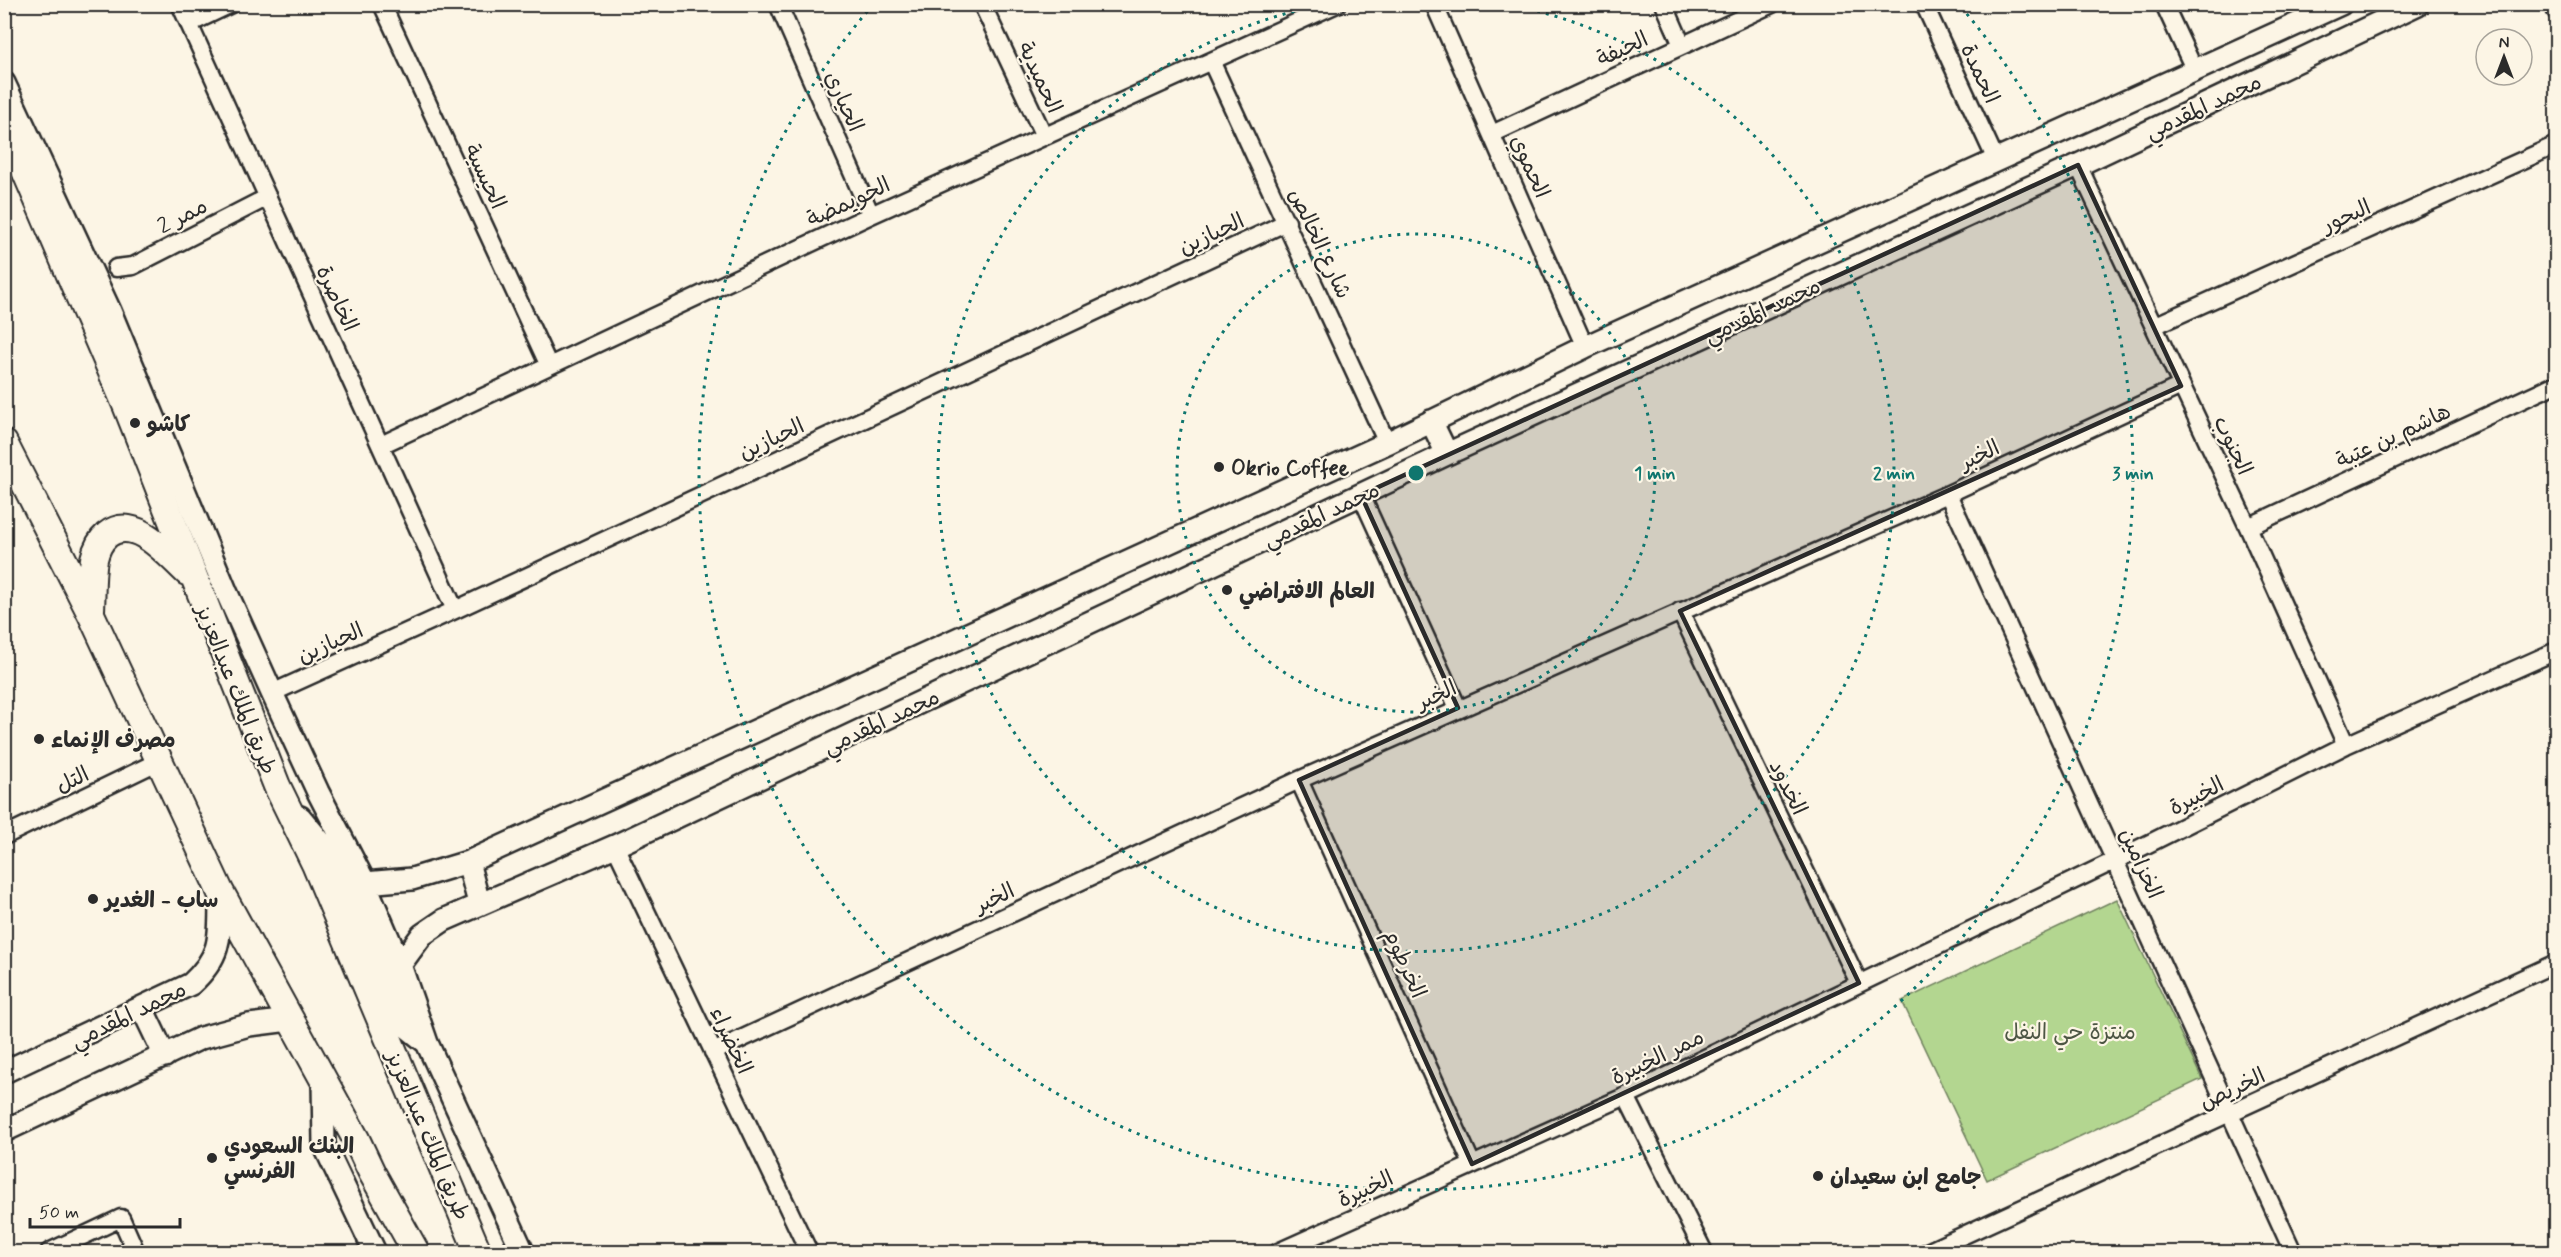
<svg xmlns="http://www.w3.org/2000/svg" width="2561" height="1257" font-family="Mynerve,'Playpen Sans Arabic',sans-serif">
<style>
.green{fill:#b3d690;stroke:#6f805e;stroke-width:1.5}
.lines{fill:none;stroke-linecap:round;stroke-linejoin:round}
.minor-casing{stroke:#2b2b2b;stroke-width:21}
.tertiary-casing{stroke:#2b2b2b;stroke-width:26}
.primary-casing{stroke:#2b2b2b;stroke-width:30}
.minor{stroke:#fcf5e5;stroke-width:16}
.tertiary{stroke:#fcf5e5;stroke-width:21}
.primary{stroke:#fcf5e5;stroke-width:26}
.marked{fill:#2b2b2b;fill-opacity:0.2;stroke:#2b2b2b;stroke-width:4.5;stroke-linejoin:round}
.ring{fill:none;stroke:#0f766e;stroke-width:3;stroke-dasharray:3 6}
.poi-dot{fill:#2b2b2b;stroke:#fcf5e5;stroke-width:2}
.labels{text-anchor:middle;stroke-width:4.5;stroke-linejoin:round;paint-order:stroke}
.street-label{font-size:22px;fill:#2b2b2b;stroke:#fcf5e5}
.poi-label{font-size:22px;font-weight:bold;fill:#2b2b2b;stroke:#fcf5e5;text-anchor:start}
.park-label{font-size:22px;fill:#4d5644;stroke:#fcf5e5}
.centre{fill:#0f766e;stroke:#fcf5e5;stroke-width:3}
.ring-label{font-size:18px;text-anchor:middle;font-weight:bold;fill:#0f766e;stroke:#fcf5e5;stroke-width:4.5;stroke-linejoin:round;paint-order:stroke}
</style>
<rect width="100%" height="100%" fill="#fcf5e5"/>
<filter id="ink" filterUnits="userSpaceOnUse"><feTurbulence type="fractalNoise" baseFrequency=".0167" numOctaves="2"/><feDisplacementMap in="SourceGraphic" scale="12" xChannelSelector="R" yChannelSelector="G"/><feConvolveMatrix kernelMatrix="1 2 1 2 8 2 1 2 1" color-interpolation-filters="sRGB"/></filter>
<g filter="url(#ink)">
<path class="green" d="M2117,899L2202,1079L1987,1180L1902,1001Z"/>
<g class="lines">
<defs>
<path id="minor" d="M180,4L455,610
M382,4L549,366
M778,4L871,215
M982,4L1044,136
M1434,4L1585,347
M1664,4L1682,45
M1924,4L1996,160
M2164,4L2195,71
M2553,4L2556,11
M189,24L231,4
M1212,63L1387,443
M1492,134L1772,4
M2078,165L2248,527L2346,745
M116,268L133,266L268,197
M2154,326L2556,145
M381,445L871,215L1337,4
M1948,494L2293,1252
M1361,495L1458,708
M2248,527L2556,384
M1680,611L1859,983
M272,693L455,610L1287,222
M1299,780L1472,1164
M4,836L159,761
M615,846L809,1252
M713,1052L1299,780L1948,494L2181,386
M1626,1096L1704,1252
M49,1252L121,1218L136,1252
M1278,1252L1626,1096L2116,860L2346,745L2556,651
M1927,1252L2556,963"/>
<path id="tertiary" d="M4,83L110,311L226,591L272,693L318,792L365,883L400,965L427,1043
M1431,421L1447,454
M300,817L338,863L402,1023L427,1043L523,1252
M468,862L479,903
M365,883L412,879L468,862L1387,443L1585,347L2341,4
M400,965L422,935L444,920L615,846L1447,454L2078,165L2418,4
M142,1008L165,1056
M4,1072L191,984C225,953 219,933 220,891
M323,1081L324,1145L375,1252
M4,1131L201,1038L249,1025L289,1020"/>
<path id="primary" d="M4,122L126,405L277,786L315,864L478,1252
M4,443L91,614L220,891L356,1139L372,1173L416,1252
M91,610C92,593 91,576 94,559C96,550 100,541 107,535C135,513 168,555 187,572"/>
</defs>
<use href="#minor" class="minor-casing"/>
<use href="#tertiary" class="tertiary-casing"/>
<use href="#primary" class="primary-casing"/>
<use href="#minor" class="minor"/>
<use href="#tertiary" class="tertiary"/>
<use href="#primary" class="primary"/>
</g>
</g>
<path class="marked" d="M2078,165L2181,386L1680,611L1859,983L1472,1164L1299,780L1458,708L1361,495Z"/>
<g class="ring">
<circle cx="1416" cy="473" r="239"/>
<path d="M1511 5A478 478 0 1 1 1321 5"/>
<path d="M1961 7A717 717 0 1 1 871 7"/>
</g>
<g class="poi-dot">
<circle cx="135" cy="423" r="6"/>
<circle cx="1219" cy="467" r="6"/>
<circle cx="1227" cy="590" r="6"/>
<circle cx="39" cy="739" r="6"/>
<circle cx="93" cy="899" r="6"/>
<circle cx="212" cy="1158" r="6"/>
<circle cx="1818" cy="1176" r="6"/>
</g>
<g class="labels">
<g class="street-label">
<text transform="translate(1622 48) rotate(-25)" y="8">الحيفة</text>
<text transform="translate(1981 73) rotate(65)" y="8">الحمدة</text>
<text transform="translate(1041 77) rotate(65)" y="8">الحميدية</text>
<text transform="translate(845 101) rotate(66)" y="8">الحياري</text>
<text transform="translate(2203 106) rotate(-25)" y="8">محمد المقدمي</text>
<text transform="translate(1531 166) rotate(66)" y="8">الحموي</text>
<text transform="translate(486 176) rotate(65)" y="8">الحيسية</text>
<text transform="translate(848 201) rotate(-25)" y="8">الحويمضة</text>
<text transform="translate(182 215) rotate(-27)" y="8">ممر 2</text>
<text transform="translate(2346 215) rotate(-24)" y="8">البحور</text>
<text transform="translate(1211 233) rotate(-25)" y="8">الحيازين</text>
<text transform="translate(1321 243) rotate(65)" y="8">شارع الخالص</text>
<text transform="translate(338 298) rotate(65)" y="8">الخاصرة</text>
<text transform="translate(1762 310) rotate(-25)" y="8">محمد المقدمي</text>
<text transform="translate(2393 435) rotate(-25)" y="8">هاشم بن عتبة</text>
<text transform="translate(771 438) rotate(-25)" y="8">الحيازين</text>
<text transform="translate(2234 445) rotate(65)" y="8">الجنوب</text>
<text transform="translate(1979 454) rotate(-25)" y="8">الخبر</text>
<text transform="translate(1321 514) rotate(-25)" y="8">محمد المقدمي</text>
<text transform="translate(330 642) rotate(-24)" y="8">الحيازين</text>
<text transform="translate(237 689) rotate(68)" y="8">طريق الملك عبدالعزيز</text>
<text transform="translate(1436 694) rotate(-24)" y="8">الخبر</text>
<text transform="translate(881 721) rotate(-25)" y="8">محمد المقدمي</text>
<text transform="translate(72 779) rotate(-26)" y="8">التل</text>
<text transform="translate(1789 787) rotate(64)" y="8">الخدود</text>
<text transform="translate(2196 795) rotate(-27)" y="8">الخبيرة</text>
<text transform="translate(2142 863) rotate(66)" y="8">الخزامين</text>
<text transform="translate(994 897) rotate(-25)" y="8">الخبر</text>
<text transform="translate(1406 963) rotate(66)" y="8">الخرطوم</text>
<text transform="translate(128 1014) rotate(-26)" y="8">محمد المقدمي</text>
<text transform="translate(732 1040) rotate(65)" y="8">الخضراء</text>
<text transform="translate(1657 1056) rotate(-26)" y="8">ممر الخبيرة</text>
<text transform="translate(2232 1088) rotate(-25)" y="8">الخريص</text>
<text transform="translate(429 1135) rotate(67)" y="8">طريق الملك عبدالعزيز</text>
<text transform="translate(1365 1188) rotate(-25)" y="8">الخبيرة</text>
</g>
<g class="poi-label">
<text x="147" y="431">كاشو</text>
<text x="1231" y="475">Okrio Coffee</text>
<text x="1239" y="598">العالم الافتراضي</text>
<text x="51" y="747">مصرف الإنماء</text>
<text x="105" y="907">ساب - الغدير</text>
<text x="224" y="1153">البنك السعودي<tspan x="224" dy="25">الفرنسي</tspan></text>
<text x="1830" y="1184">جامع ابن سعيدان</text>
</g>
<g class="park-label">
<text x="2070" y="1039">منتزة حي النفل</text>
</g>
</g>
<circle cx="1416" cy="473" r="9" class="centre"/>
<g class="ring-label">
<text x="1655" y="479">1 min</text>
<text x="1894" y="479">2 min</text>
<text x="2133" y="479">3 min</text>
</g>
<rect width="2561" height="1257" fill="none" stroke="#fcf5e5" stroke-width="24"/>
<rect x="12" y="12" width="2537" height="1233" fill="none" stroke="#2b2b2b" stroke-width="2" filter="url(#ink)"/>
<g transform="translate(2504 57)"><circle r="28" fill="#fcf5e5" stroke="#a8a49b" stroke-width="1.5"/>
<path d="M0-4.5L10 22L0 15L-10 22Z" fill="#2b2b2b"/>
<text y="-9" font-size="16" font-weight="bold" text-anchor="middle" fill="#2b2b2b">N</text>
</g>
<path d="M30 1218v9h150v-9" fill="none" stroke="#2b2b2b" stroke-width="3"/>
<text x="39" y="1218" font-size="18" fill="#2b2b2b" stroke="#fcf5e5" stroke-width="4.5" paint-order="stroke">50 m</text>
</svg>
